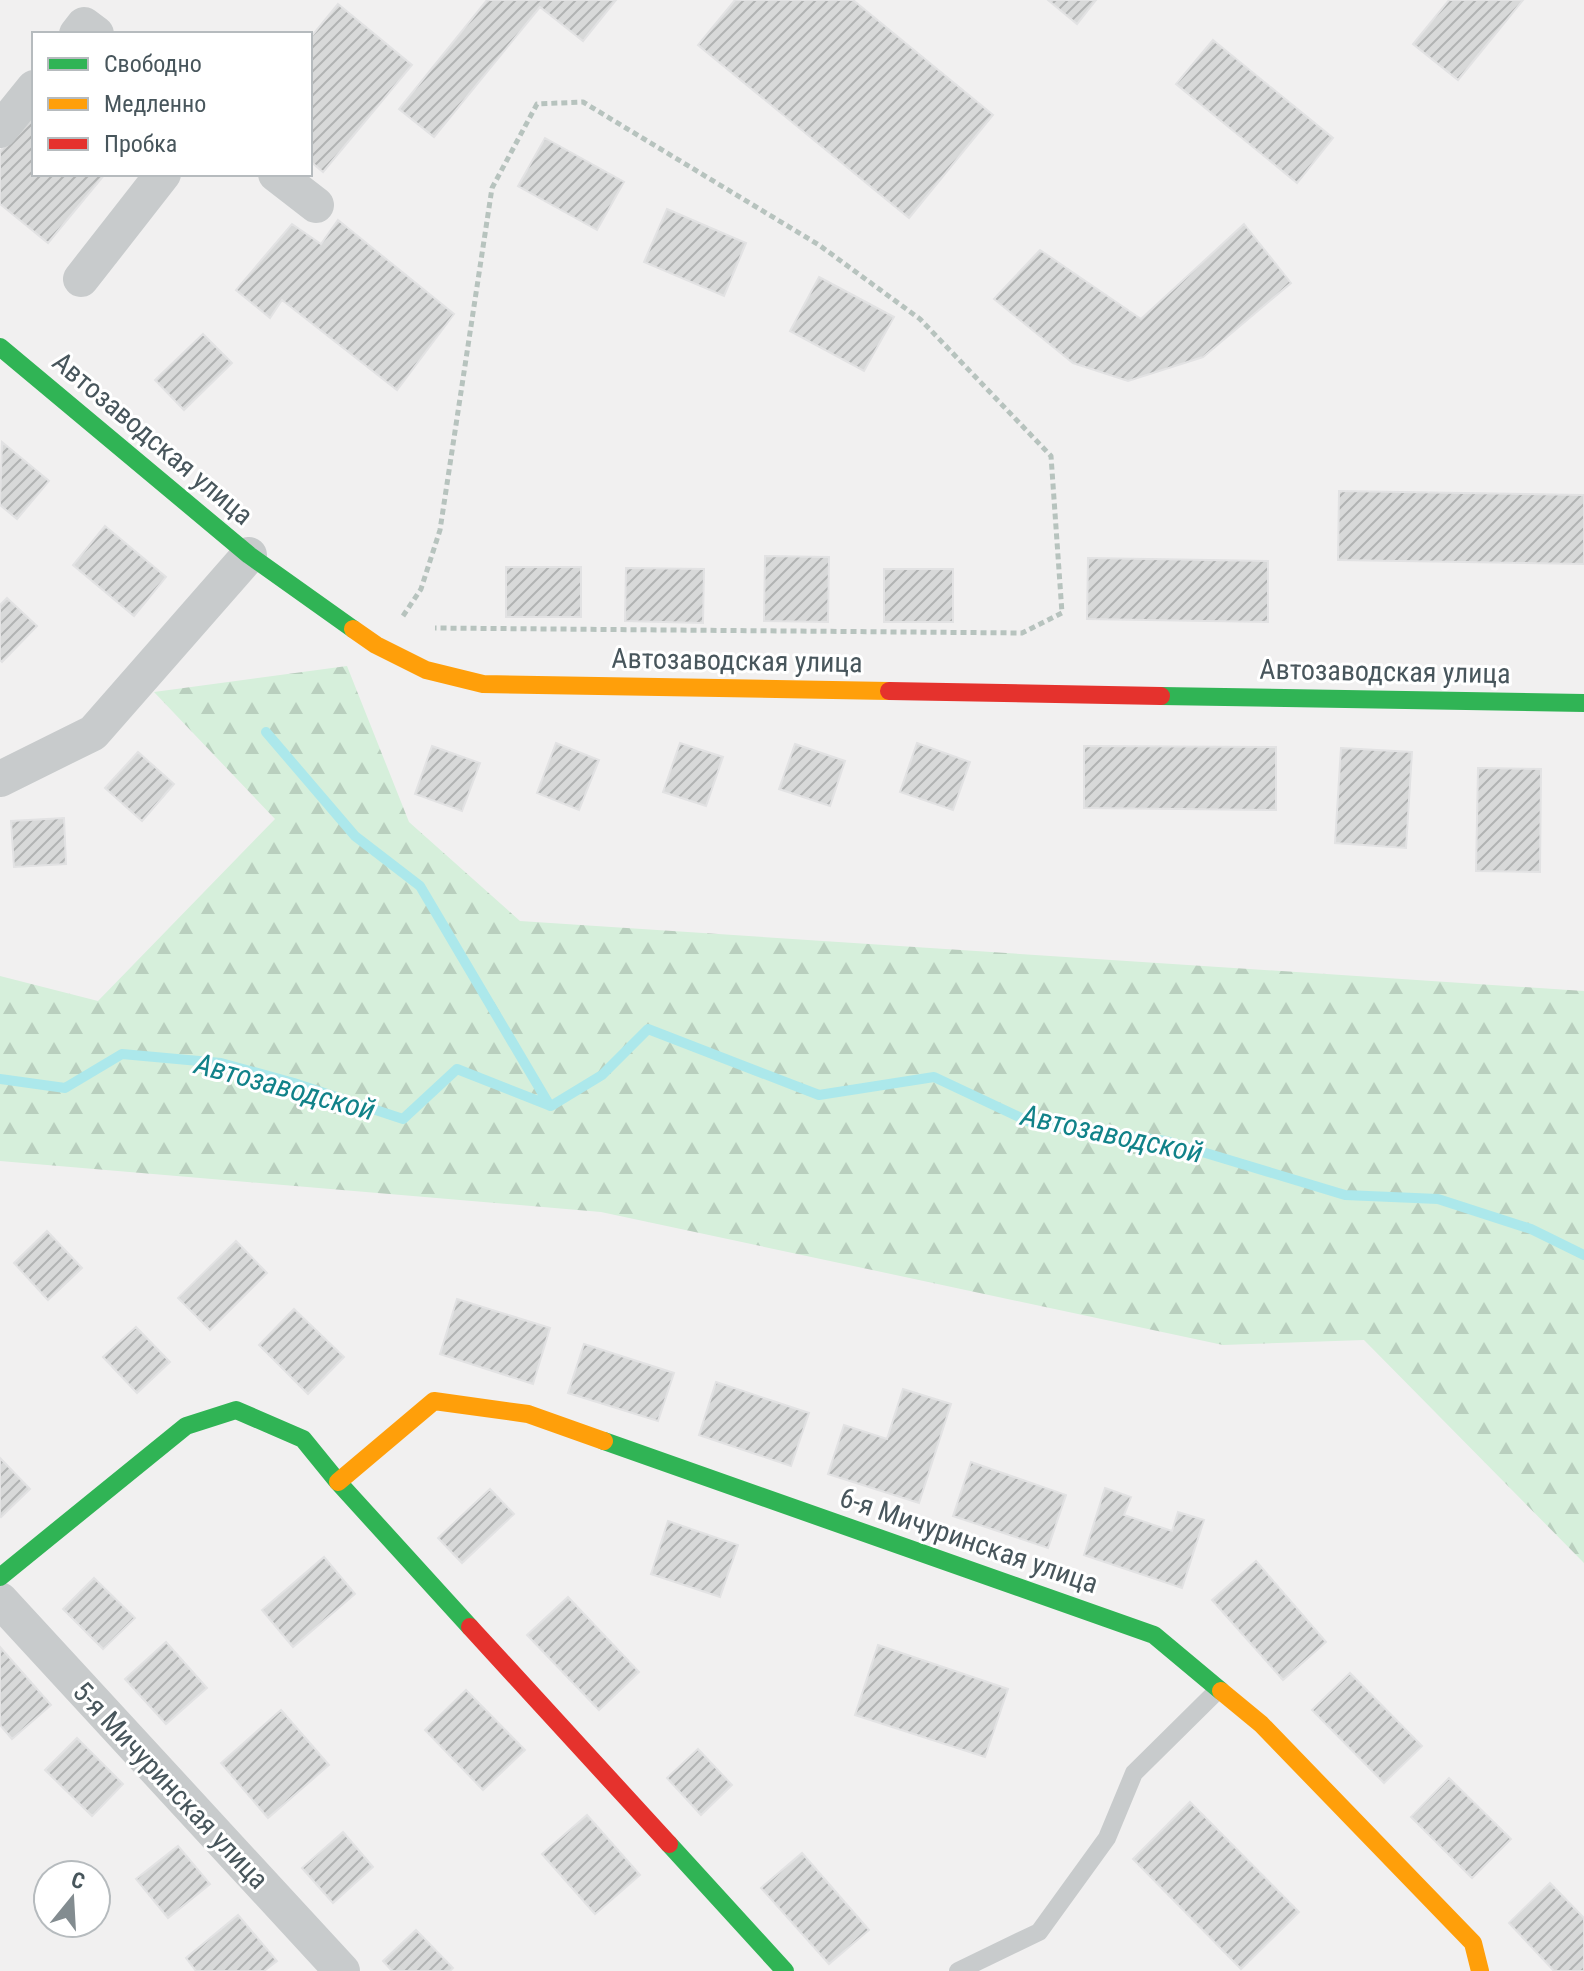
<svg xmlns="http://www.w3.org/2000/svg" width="1584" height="1971" font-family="'Roboto Condensed',sans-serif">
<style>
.forest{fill:url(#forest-firs)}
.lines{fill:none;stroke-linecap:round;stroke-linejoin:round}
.stream{stroke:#ace8eb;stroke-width:10}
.building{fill:url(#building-hatch);stroke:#e2e2e3;stroke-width:2}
.path{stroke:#b7c3be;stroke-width:5;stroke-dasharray:6 4;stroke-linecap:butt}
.lane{stroke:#c8cbcc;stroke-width:18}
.street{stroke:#c8cbcc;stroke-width:36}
.fast{stroke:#30b455;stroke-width:18}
.slow{stroke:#ff9f0a;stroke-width:18}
.jam{stroke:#e5322d;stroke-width:18}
.labels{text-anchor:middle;stroke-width:6;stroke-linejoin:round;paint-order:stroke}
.street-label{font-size:28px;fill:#48565c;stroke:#fff}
.water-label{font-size:30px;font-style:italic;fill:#118289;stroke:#fff}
</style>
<defs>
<pattern id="forest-firs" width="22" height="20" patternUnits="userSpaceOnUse" patternTransform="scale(2)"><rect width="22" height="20" fill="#d6efdb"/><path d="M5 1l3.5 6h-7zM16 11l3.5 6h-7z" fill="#b9cfbe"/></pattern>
<pattern id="building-hatch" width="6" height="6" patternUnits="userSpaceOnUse" patternTransform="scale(2)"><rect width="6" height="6" fill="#d8d9d9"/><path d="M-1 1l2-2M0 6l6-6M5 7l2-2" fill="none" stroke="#b1b3b3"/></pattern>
</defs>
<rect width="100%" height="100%" fill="#f1f0f0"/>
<path class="forest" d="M347,666L409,822L520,921L1584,991V1563L1364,1340L1223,1345L601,1212L0,1161V976L98,1001L275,819L154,692Z"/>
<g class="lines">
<path class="stream" d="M266,732L355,836L420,886L550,1106
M0,1079L65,1088L122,1054L221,1063L294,1083L403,1119L457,1069L551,1106L602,1075L648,1029L819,1095L934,1077L1032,1123L1166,1141L1345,1195L1438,1199L1531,1229L1584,1255"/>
</g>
<path class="building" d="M487,0H616L583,41L540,7L434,137L399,109Z
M735,0H853L993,115L909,218L698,45Z
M1048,0H1096L1077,24Z
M1449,0H1523L1458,80L1413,44Z
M338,4L412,65L323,172L310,161V38Z
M1213,40L1333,138L1297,183L1176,84Z
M34,110V174H105L48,243L0,204V151Z
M545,138L624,182L597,230L518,186Z
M667,209L746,243L724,296L644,262Z
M338,220L454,314L397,390L282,300L270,318L236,290L292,224L321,244Z
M1244,224L1291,283L1203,357L1128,381L1073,363L994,299L1040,250L1141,319Z
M819,277L894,317L864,371L790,331Z
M203,334L232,363L184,410L155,380Z
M2,442L49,481L17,519L0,505Z
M1339,491L1584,495V564L1338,560Z
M105,526L166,577L134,616L73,565Z
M765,556L829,557L828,622L764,621Z
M1088,558L1268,561V622L1087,619Z
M506,567H581V617H506Z
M626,568L704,569L703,623L625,621Z
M884,569H953V622H884Z
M7,598L37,626L2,662L0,660V605Z
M556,743L599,760L579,810L537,793Z
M680,743L723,757L706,806L663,792Z
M917,743L970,762L953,810L900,792Z
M795,744L845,761L830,806L779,789Z
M432,746L480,763L462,811L415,794Z
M1084,746L1276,747V810L1084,808Z
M1341,748L1412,752L1406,848L1335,843Z
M138,752L174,784L142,821L105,788Z
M1478,768L1541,769L1540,872L1476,871Z
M64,818L66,864L14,867L11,821Z
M47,1231L82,1268L48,1300L14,1263Z
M236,1241L267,1273L210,1330L178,1298Z
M457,1299L550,1328L533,1384L440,1354Z
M294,1309L344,1357L308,1394L259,1345Z
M136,1327L170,1362L137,1393L103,1357Z
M584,1344L674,1373L658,1421L568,1393Z
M716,1382L809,1413L791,1466L699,1435Z
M903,1389L951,1404L919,1503L828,1474L844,1425L887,1439Z
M0,1458L30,1489L1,1517L0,1516Z
M971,1462L1066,1495L1048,1548L953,1516Z
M1105,1488L1131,1497L1124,1515L1172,1531L1178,1512L1204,1520L1182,1588L1084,1555Z
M490,1489L514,1514L462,1563L438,1538Z
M668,1521L738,1545L720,1597L651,1574Z
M324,1557L355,1594L293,1647L262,1610Z
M1256,1561L1326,1642L1283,1680L1212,1600Z
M94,1578L135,1618L103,1649L63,1609Z
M568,1597L639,1672L599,1710L527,1635Z
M166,1642L207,1688L166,1724L125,1679Z
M878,1645L1008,1689L985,1757L855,1715Z
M0,1647L51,1705L12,1739L0,1725Z
M1350,1673L1422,1746L1384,1783L1312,1710Z
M466,1690L525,1750L483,1790L425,1730Z
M281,1710L329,1765L268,1818L221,1763Z
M77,1738L123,1784L92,1816L45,1770Z
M698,1749L732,1785L701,1815L667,1778Z
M1449,1778L1511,1839L1472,1878L1411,1817Z
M1190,1802L1299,1912L1241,1969L1133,1859Z
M587,1815L640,1875L595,1914L542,1854Z
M343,1832L373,1867L333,1903L302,1868Z
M178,1846L210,1884L168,1918L136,1879Z
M802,1853L869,1930L829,1964L761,1888Z
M1550,1883L1584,1918V1971H1554L1509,1923Z
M238,1915L277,1961L264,1971H196L186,1958Z
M416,1930L453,1968L450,1971H392L383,1961Z"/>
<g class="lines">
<path class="path" d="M403,616L421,589L440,530L492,188L537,104L583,102L819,245L920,319L1051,456L1062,613L1022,633L435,628"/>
<path class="lane" d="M958,1971L1039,1932L1107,1838L1134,1773L1219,1689"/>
<path class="street" d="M77,34L84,25L96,34
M0,130L34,88
M276,174L316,205
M81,279L163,174
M0,779L93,733L249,555
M0,1600L342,1971"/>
<path class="fast" d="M0,347L249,555L353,629
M1161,696L1584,703
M604,1441L1154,1635L1221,1691
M0,1577L186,1426L236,1410L303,1439L338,1482L470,1627
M669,1844L785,1971"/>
<path class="slow" d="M353,629L376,645L426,670L483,684L889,691
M338,1482L434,1401L528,1414L604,1441
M1221,1691L1261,1724L1473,1943L1480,1971"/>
<path class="jam" d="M889,691L1161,696
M470,1627L669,1844"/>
</g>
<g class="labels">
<g class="street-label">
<text transform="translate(153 438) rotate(40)" y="10">Автозаводская улица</text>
<text transform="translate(737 660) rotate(1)" y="10">Автозаводская улица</text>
<text transform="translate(1385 671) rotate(1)" y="10">Автозаводская улица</text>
<text transform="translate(969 1540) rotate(19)" y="10">6-я Мичуринская улица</text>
<text transform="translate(171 1785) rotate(47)" y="10">5-я Мичуринская улица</text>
</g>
<g class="water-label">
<text transform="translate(285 1087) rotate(15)" y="10">Автозаводской</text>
<text transform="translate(1112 1134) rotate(12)" y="10">Автозаводской</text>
</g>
</g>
<rect x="32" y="32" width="280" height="144" fill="#ffffff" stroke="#b6bbbe" stroke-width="2"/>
<rect x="48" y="58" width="40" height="12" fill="#30b455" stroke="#b6bbbe" stroke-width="2"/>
<text x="104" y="72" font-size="24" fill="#48565c">Свободно</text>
<rect x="48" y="98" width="40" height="12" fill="#ff9f0a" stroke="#b6bbbe" stroke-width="2"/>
<text x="104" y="112" font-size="24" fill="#48565c">Медленно</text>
<rect x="48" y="138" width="40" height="12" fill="#e5322d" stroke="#b6bbbe" stroke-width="2"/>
<text x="104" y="152" font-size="24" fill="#48565c">Пробка</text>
<g transform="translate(72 1899) rotate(18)"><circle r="38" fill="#ffffff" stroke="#b6bbbe" stroke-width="2"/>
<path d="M0-6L14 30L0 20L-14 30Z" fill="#838c90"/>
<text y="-12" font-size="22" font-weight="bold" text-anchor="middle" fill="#48565c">С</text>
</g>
</svg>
